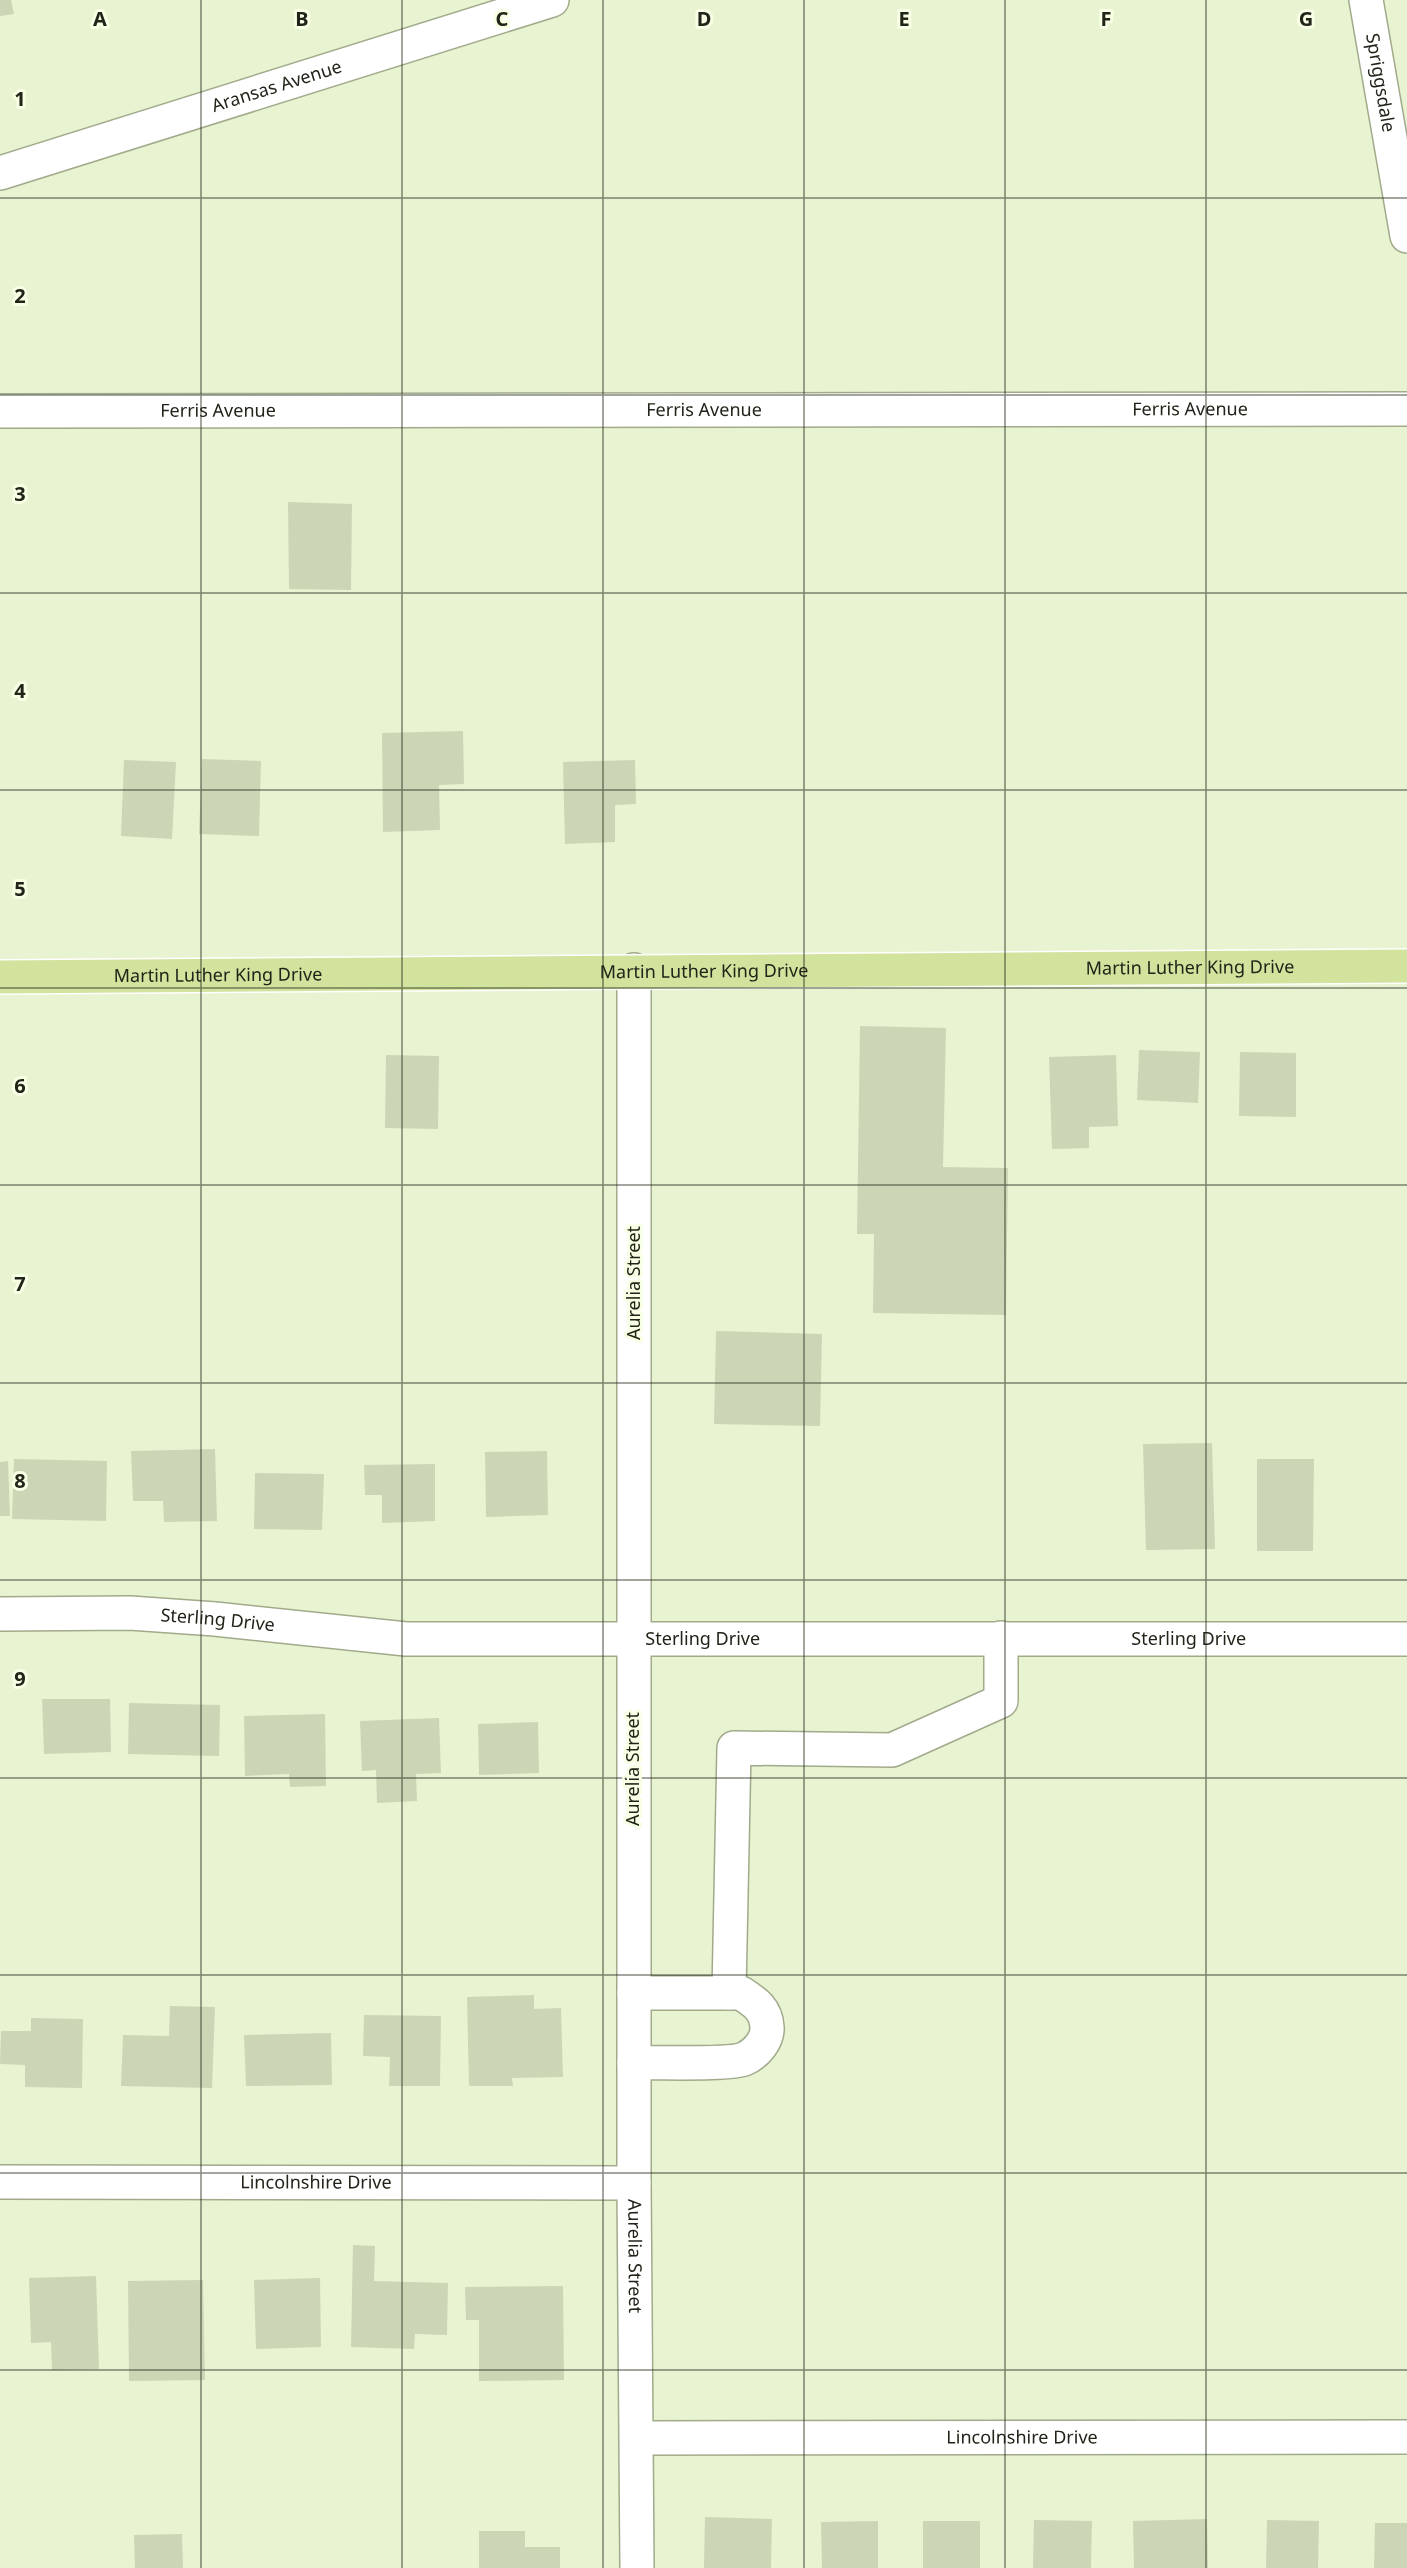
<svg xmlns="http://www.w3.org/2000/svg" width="1407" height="2568" font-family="'Noto Sans',sans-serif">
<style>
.building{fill:#ccd6b6}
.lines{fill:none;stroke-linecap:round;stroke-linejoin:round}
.minor-casing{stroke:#a1aa8b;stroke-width:36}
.major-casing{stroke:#fff;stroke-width:36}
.minor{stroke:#fff;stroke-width:33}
.major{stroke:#d2e39e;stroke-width:33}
.grid{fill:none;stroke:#212418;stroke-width:1.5;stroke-opacity:0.55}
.labels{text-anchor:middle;stroke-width:6;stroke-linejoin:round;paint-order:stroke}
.street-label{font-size:18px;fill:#212418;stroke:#f7ffe4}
.grid-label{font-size:20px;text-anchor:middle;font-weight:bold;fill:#212418;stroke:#f7ffe4;stroke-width:6;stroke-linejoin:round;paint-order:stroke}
</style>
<rect width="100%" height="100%" fill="#e8f3d1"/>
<path class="building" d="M0,0H11L14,14L0,16Z
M288,502L352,504L351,590L289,589Z
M463,731L464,784L439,785L440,830L383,832L382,733Z
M202,759L261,761L259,836L199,834Z
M124,760L176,762L172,839L121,836Z
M635,760L636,804L615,805V842L565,844L563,762Z
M860,1026L946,1028L943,1167L1008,1168L1006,1315L873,1313L874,1234H857Z
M1139,1050L1200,1052L1198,1103L1137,1100Z
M1240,1052L1296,1053V1117L1239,1116Z
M386,1055L439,1056L438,1129L385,1128Z
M1116,1055L1118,1126L1089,1127V1148L1052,1149L1049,1057Z
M716,1331L822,1334L820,1426L714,1424Z
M1212,1443L1215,1549L1146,1550L1143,1444Z
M215,1449L217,1521L164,1522L163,1501H133L131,1451Z
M547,1451L548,1515L486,1517L485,1452Z
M14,1459L107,1461L106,1521L12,1519Z
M1257,1459H1314L1313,1551H1257Z
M8,1461L10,1516H0V1462Z
M435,1464V1521L382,1523V1495H365L364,1465Z
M255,1473L324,1474L322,1530L254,1529Z
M42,1699H110L111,1752L44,1754Z
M129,1703L220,1705L219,1756L128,1754Z
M325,1714L326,1786L290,1787L289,1774L245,1776L244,1716Z
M439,1718L441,1773L416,1774L417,1801L377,1803L376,1770L362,1771L360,1721Z
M538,1722L539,1773L479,1775L478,1724Z
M534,1995V2009L561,2008L563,2077L512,2078L513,2086H469L467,1997Z
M170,2006L215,2007L212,2088L121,2086L123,2035L169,2036Z
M364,2015L441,2016L440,2086H389L390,2057L363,2056Z
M31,2018L83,2019L82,2088L25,2087V2065L0,2064L1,2031H31Z
M331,2033L332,2085L246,2086L244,2035Z
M353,2245L375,2246L374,2281L448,2283L447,2335L415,2334L414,2349L351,2347Z
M96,2276L99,2369L52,2370L51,2342L31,2343L29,2278Z
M320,2278L321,2347L256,2349L254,2280Z
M203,2280L205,2380L129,2381L128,2281Z
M563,2286L564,2380L479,2381V2320H466L465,2287Z
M705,2517L772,2519L771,2568H704Z
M1207,2519L1208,2568H1134L1133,2521Z
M1034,2520L1092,2521L1091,2568H1033Z
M1267,2520L1319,2521L1318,2568H1266Z
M878,2521V2568H822L821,2522Z
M923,2521H980V2568H923Z
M1375,2523H1407V2568H1374Z
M479,2531H525V2547H560V2568H479Z
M182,2534L183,2568H135L134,2535Z"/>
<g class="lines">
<defs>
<g id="minor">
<path id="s1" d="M1366,0L1407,236"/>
<path id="s2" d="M0,173L552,0"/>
<path id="s3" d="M0,411L1407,409"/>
<path id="s4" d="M634,970V2183L637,2568"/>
<path id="s5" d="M0,1614L130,1613L215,1619L406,1639H1407"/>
<path d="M634,1993H741C755,2002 766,2009 767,2027C768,2040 756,2054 744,2059C730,2065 654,2062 634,2063"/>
<path d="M729,1993L734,1748L892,1750L1001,1701V1638"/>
<path id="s6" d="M0,2182L634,2183"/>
<path id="s7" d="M638,2438L1407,2437"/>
</g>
<g id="major">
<path id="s8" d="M0,977L1407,966"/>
</g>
</defs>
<use href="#minor" class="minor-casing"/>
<use href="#major" class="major-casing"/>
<use href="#minor" class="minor"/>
<use href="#major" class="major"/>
</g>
<path class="grid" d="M201,0V2568M402,0V2568M603,0V2568M804,0V2568M1005,0V2568M1206,0V2568M0,198H1407M0,395H1407M0,593H1407M0,790H1407M0,988H1407M0,1185H1407M0,1383H1407M0,1580H1407M0,1778H1407M0,1975H1407M0,2173H1407M0,2370H1407"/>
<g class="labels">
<g class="street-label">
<text dy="6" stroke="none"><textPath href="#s1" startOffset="84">Spriggsdale</textPath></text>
<text dy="6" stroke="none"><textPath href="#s2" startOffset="290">Aransas Avenue</textPath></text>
<text dy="6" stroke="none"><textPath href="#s3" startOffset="218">Ferris Avenue</textPath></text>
<text dy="6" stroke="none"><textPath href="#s3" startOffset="704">Ferris Avenue</textPath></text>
<text dy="6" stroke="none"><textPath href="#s3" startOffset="1190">Ferris Avenue</textPath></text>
<text dy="6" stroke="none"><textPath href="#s8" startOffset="1190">Martin Luther King Drive</textPath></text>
<text dy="6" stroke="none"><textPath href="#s8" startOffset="704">Martin Luther King Drive</textPath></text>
<text dy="6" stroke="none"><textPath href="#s8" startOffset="218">Martin Luther King Drive</textPath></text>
<text transform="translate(634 1283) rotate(-90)" y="6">Aurelia Street</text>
<text dy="6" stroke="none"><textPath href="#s5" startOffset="218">Sterling Drive</textPath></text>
<text dy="6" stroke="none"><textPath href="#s5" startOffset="704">Sterling Drive</textPath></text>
<text dy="6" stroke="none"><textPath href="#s5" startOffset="1190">Sterling Drive</textPath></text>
<text transform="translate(633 1769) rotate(-90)" y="6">Aurelia Street</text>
<text dy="6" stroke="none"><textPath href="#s6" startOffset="316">Lincolnshire Drive</textPath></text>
<text dy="6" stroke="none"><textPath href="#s4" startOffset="1286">Aurelia Street</textPath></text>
<text dy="6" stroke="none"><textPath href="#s7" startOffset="384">Lincolnshire Drive</textPath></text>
</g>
</g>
<g class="grid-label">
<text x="100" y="26">A</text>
<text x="302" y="26">B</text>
<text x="502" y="26">C</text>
<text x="704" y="26">D</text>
<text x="904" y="26">E</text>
<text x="1106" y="26">F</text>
<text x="1306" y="26">G</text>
<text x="20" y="106">1</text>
<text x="20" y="303">2</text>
<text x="20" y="501">3</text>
<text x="20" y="698">4</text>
<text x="20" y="896">5</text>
<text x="20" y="1093">6</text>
<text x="20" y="1291">7</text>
<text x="20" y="1488">8</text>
<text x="20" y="1686">9</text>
</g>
</svg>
